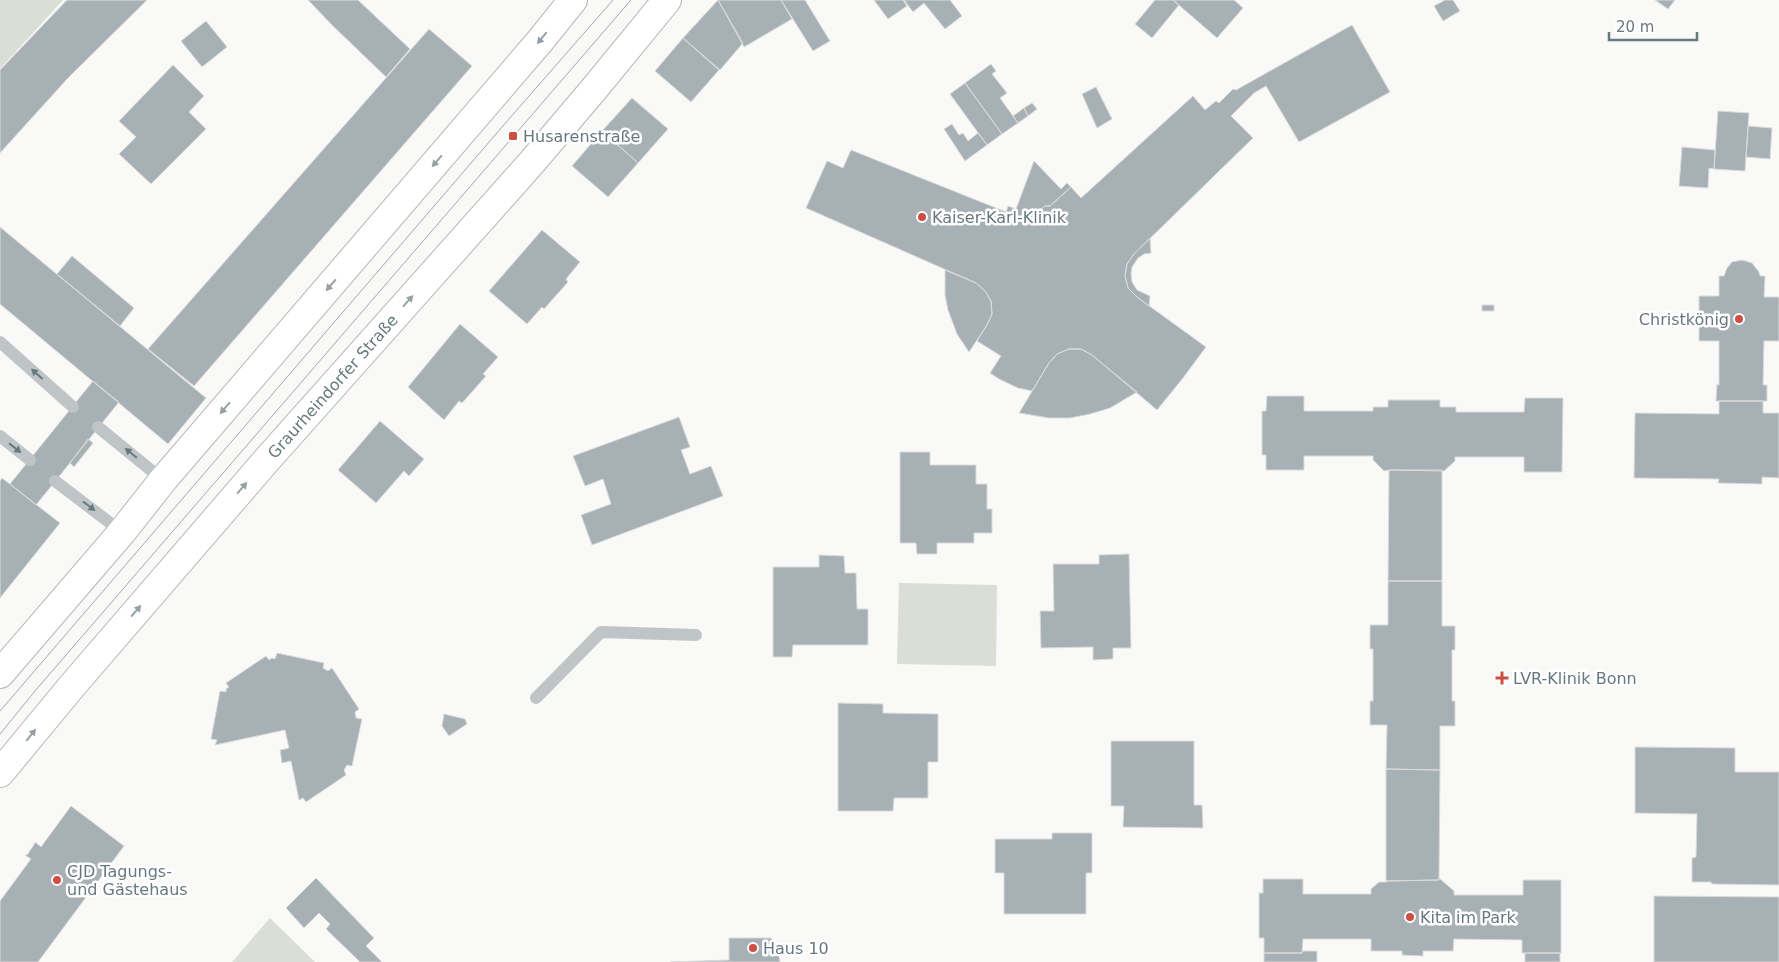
<svg xmlns="http://www.w3.org/2000/svg" width="1779" height="962" font-family="'DejaVu Sans',sans-serif">
<style>
.green{fill:#daded7}
.building{fill:#a7b0b4;stroke:#dbdbda}
.lines{fill:none;stroke-linecap:round;stroke-linejoin:round}
.secondary-casing{stroke:#b1b8bb;stroke-width:30}
.service{stroke:#bfc4c6;stroke-width:12}
.secondary{stroke:#fff;stroke-width:28}
.tram{stroke:#a1a9ac;stroke-width:1}
.oneway{fill:#95a0a5}
.oneway2{fill:#67787f}
.poi-dot{fill:#cf4e42;stroke:#fff;stroke-width:2}
.labels{text-anchor:middle;stroke-width:5;stroke-linejoin:round;paint-order:stroke}
.poi-label{font-size:16px;fill:#67787f;stroke:#fff;text-anchor:start}
.street-label{font-size:16px;fill:#67787f;stroke:#fff}
</style>
<rect width="100%" height="100%" fill="#f9f9f8"/>
<path class="green" d="M0,0H63L0,69Z
M899,583L997,585L996,666L897,664Z
M270,918L315,962H232Z"/>
<path class="building" d="M67,0H147L68,78L0,153V70Z
M308,0H358L410,49L386,77L332,25Z
M718,0H781L792,19L744,47Z
M718,0L743,43L720,70L683,38Z
M781,0H805L830,41L813,51Z
M874,0H903L907,6L888,19Z
M904,0H950L962,16L945,29L924,3L913,12Z
M1155,0H1173L1179,5L1152,38L1135,24Z
M1173,0H1234L1243,8L1217,38Z
M1445,0H1453L1460,11L1443,21L1434,6Z
M1655,0H1675L1668,9Z
M206,21L227,47L202,67L181,41Z
M1352,25L1390,92L1299,142L1266,86L1254,93L1231,116L1253,138L1134,254L1127,264L1125,276L1128,288L1137,297L1206,347L1183,378L1157,410L1092,355L1081,349H1069L1057,354L1049,363L1032,391L1018,388L999,379L990,373L1001,356L977,341L987,325L992,314L991,301L985,291L976,283L806,208L827,161L843,168L851,150L1021,218L1024,212L1038,216L1040,215V210L1045,206H1050L1071,187L1081,198L1193,96L1205,110L1216,101L1219,103L1233,89L1236,90Z
M429,29L472,66L194,386L148,349Z
M683,38L719,70L691,102L655,71Z
M991,64L996,71L992,74L1007,93L1000,98L1018,123L1002,134L965,83Z
M173,65L204,96L189,112L206,129L151,184L119,154L136,137L119,121Z
M965,83L1002,134L987,145L950,94Z
M1096,87L1112,119L1097,128L1082,94Z
M632,98L668,129L638,163L602,131Z
M1032,103L1037,109L1028,116L1024,108Z
M1024,108L1028,116L1018,123L1013,116Z
M1718,111L1749,113L1745,171L1714,169Z
M952,124L959,135L963,133L968,141L978,133L987,145L965,161L944,129Z
M1748,126L1772,128L1770,159L1746,157Z
M602,131L638,163L608,197L572,166Z
M1682,147L1715,150L1714,169L1709,168L1708,188L1679,186Z
M1034,161L1061,189L1067,183L1071,187L1050,206H1045L1040,210V215L1038,216L1024,212L1021,218L1006,212L1008,206L1016,209Z
M0,227L206,398L168,444L0,304Z
M542,230L580,262L566,279L568,282L544,309L542,307L527,324L489,291Z
M1150,238L1151,253L1144,254L1138,258L1132,267L1131,274L1132,282L1137,290L1150,296L1149,306L1137,297L1128,288L1125,276L1127,264L1134,254Z
M72,256L134,308L120,326L57,274Z
M1742,260L1752,263L1759,272L1760,276H1765L1764,297H1779V341H1764L1763,385H1767V401H1716L1717,384L1719,385V341H1699V296H1719V276H1724L1727,268L1732,262Z
M945,270L976,283L985,291L991,301L992,314L987,325L969,352L957,334L948,310L945,295Z
M1482,305H1494V311H1482Z
M460,324L498,357L483,374L486,376L462,403L459,401L444,420L408,387Z
M1069,349H1081L1092,355L1137,392L1110,408L1090,414L1070,418H1049L1019,413L1049,363L1057,354Z
M93,381L119,402L36,505L10,484Z
M1267,396H1304V411H1373V407H1388V400H1440V407H1456V412H1524L1525,398H1563L1562,472H1524V457H1455V461L1444,471L1389,470L1384,471L1373,460V456H1304V470H1266V455H1262V411H1266Z
M1719,401H1763V413H1779V478L1762,477V484L1718,483L1719,479L1634,478L1635,413L1719,414Z
M679,417L690,447L681,450L690,474L711,466L723,496L592,545L581,515L611,504L603,479L585,486L573,456Z
M380,421L424,459L409,476L404,471L376,503L338,470Z
M88,439L93,443L74,467L70,463Z
M900,452H930V465H976V484H987V509H992V533H974V543H937V554H917L916,543H900Z
M1389,470H1442V581H1388Z
M2,478L60,523L0,598V481Z
M1129,554L1131,648H1113V659L1093,660V647L1041,648L1040,611H1054L1053,564H1099V555Z
M819,555L844,556L845,573H856L857,609H868V645H793L792,657H773V567H819Z
M1388,581H1442V626H1455V650H1452V701H1455V726H1440V770L1386,769L1387,725H1370V701H1373V649H1370V625H1388Z
M277,653L324,663L323,668L328,671L332,668L359,709L355,712L356,718L362,719L352,766L347,765L344,770L346,775L306,802L303,798L299,800L291,761L282,763L280,750L289,748L285,730L215,745L217,740L211,739L220,691L226,692V689L229,687L226,683L266,656L269,660L272,658L275,659Z
M838,703L883,704V713L938,714V762H928V798H894L893,811H838Z
M444,714L465,719L467,724L449,736L442,726Z
M1111,741H1194V805H1202L1203,828L1123,827L1124,806H1111Z
M1635,747L1735,748V772H1779V885L1712,884L1711,882H1692V858L1696,857L1697,814L1635,813Z
M1386,769L1440,770L1439,880L1386,881Z
M71,806L124,846L38,962H0V901L31,859L25,855H27L35,843V842L41,847Z
M1052,833H1092V873H1086V914H1004V873H995V839H1052Z
M316,878L374,938L366,946L382,962H360L326,929L330,924L319,913L304,928L286,908Z
M1439,878L1454,891V895H1523V880H1561V953H1522V940L1454,939L1453,951H1423V956L1402,955V951H1371V939H1303L1302,953H1264V938H1259V893H1263V879H1303V894H1371V889L1379,882H1387V881L1439,880Z
M1654,896L1779,897V962H1654Z
M729,938H771L777,944L780,962H670L729,960Z
M1303,951H1317V962H1264V953H1302Z
M1525,953H1560V962H1525Z"/>
<g class="lines">
<defs>
<g id="secondary">
<path d="M0,674L122,532L163,480L540,41L573,0"/>
<path id="s1" d="M0,773L72,686L265,462L533,161L594,89L667,0"/>
</g>
</defs>
<use href="#secondary" class="secondary-casing"/>
<path class="service" d="M0,342L73,407
M98,427L163,480
M0,436L30,460
M55,481L122,532
M536,698L601,632L696,635"/>
<use href="#secondary" class="secondary"/>
<path class="tram" d="M0,711L502,127L613,0
M0,734L35,691L631,0"/>
</g>
<defs><path id="oneway-solid" d="M-6-.8H1V-3.2L6.5 0L1 3.2V.8H-6Z" transform="scale(1.25)"/></defs>
<g class="oneway">
<use href="#oneway-solid" transform="translate(542 38) rotate(129)"/>
<use href="#oneway-solid" transform="translate(437 161) rotate(131)"/>
<use href="#oneway-solid" transform="translate(331 285) rotate(131)"/>
<use href="#oneway-solid" transform="translate(408 301) rotate(-48)"/>
<use href="#oneway-solid" transform="translate(225 408) rotate(131)"/>
<use href="#oneway-solid" transform="translate(242 488) rotate(-49)"/>
<use href="#oneway-solid" transform="translate(136 611) rotate(-49)"/>
<use href="#oneway-solid" transform="translate(31 735) rotate(-51)"/>
</g>
<g class="oneway2">
<use href="#oneway-solid" transform="translate(37 374) rotate(-138)"/>
<use href="#oneway-solid" transform="translate(15 448) rotate(38)"/>
<use href="#oneway-solid" transform="translate(131 453) rotate(-141)"/>
<use href="#oneway-solid" transform="translate(89 506) rotate(37)"/>
</g>
<g class="poi-dot">
<rect x="508" y="131" width="10" height="10" rx="2.5"/>
<circle cx="922" cy="217" r="5"/>
<circle cx="1739" cy="319" r="5"/>
<path d="M1499.5 670.5h5v5h5v5h-5v5h-5v-5h-5v-5h5z"/>
<circle cx="57" cy="880" r="5"/>
<circle cx="1410" cy="917" r="5"/>
<circle cx="753" cy="948" r="5"/>
</g>
<g class="labels">
<g class="poi-label">
<text x="523" y="142">Husarenstraße</text>
<text x="932" y="223">Kaiser-Karl-Klinik</text>
<text x="1729" y="325" text-anchor="end">Christkönig</text>
<text x="1513" y="684">LVR-Klinik Bonn</text>
<text x="67" y="877">CJD Tagungs-<tspan x="67" dy="18">und Gästehaus</tspan></text>
<text x="1420" y="923">Kita im Park</text>
<text x="763" y="954">Haus 10</text>
</g>
<g class="street-label">
<text dy="6" stroke="none"><textPath href="#s1" startOffset="510">Graurheindorfer Straße</textPath></text>
</g>
</g>
<path d="M1609 32v8h88v-8" fill="none" stroke="#67787f" stroke-width="2.5"/>
<text x="1616" y="32" font-size="15" fill="#67787f" stroke="#ffffff" stroke-width="4" paint-order="stroke">20 m</text>
</svg>
